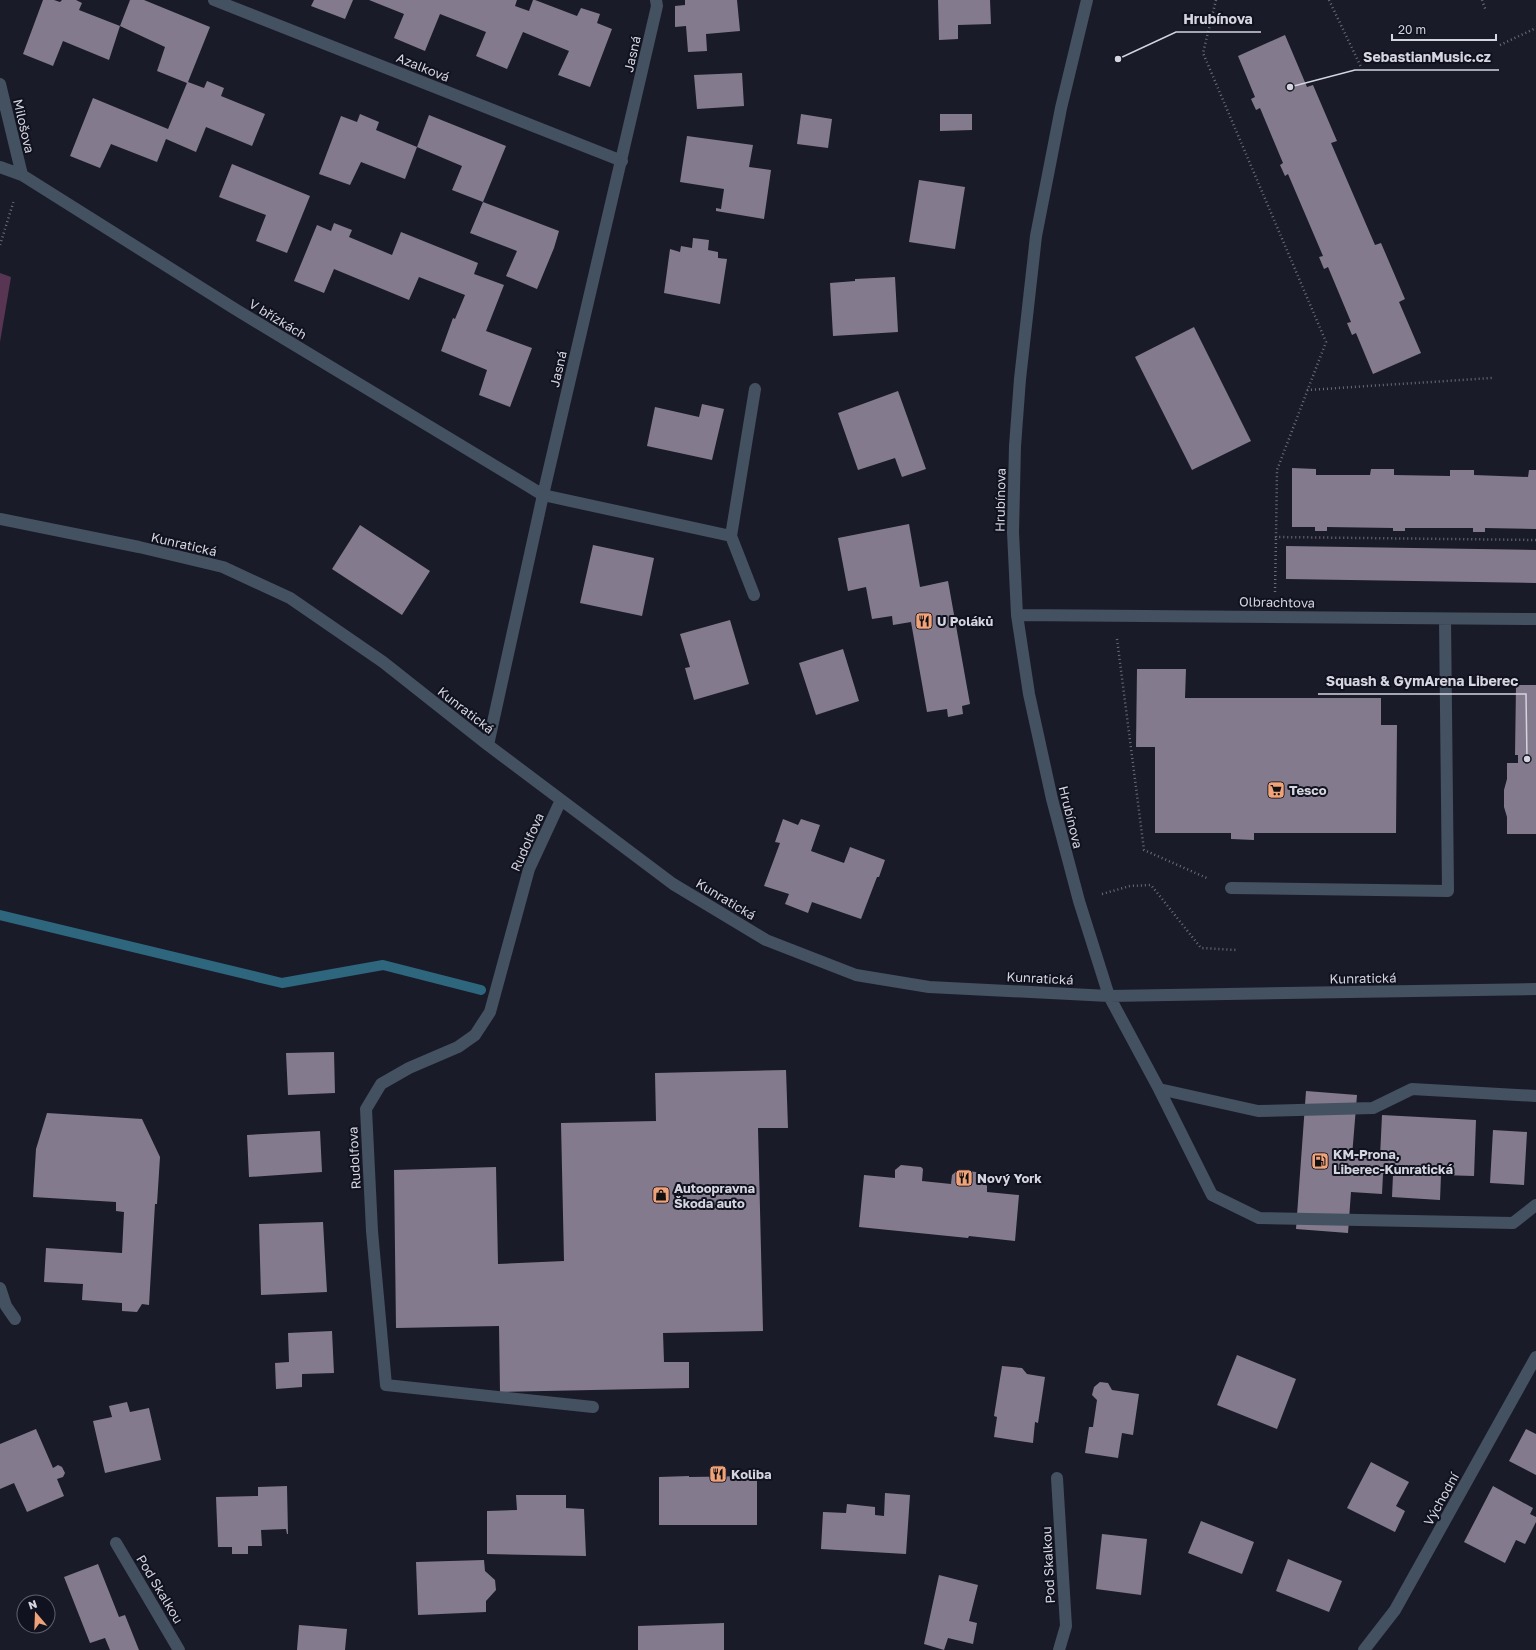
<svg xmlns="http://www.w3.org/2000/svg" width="1536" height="1650" font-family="'Golos Text',sans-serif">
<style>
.green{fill:#573553}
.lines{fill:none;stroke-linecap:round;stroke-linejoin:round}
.stream{stroke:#2e667e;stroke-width:10}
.building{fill:#837b8d}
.path{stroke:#6c6d79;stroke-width:2.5;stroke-dasharray:1 3;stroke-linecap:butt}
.minor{stroke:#445161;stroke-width:12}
.labels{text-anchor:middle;stroke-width:4;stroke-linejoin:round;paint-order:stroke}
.street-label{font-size:13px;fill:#d4d5df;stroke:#11121f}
.poi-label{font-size:13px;font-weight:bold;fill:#d4d5df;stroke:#11121f;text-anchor:start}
.leader{fill:none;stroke:#d4d5df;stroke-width:1.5}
.callout-dot{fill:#d4d5df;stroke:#11121f;stroke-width:1.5}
.callout-label{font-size:14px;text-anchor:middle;font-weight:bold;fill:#d4d5df;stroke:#11121f;stroke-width:4;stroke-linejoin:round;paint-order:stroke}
</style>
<rect width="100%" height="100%" fill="#1a1b29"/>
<path class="green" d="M0,273L11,277L0,342Z"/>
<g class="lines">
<path class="stream" d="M0,915L282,983L383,965L481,990"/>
</g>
<path class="building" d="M43,0H54L60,2L62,0H76L82,3L79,10L120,26L130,0H144L210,27L188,82L204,88L207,81L224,88L221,96L265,114L252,146L206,127L196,152L166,139L157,162L111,144L100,168L70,156L93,98L168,129L187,83L157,71L165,47L120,26L109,60L63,41L53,66L23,54Z
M314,0H353L345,19L311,6Z
M369,0H517L515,6L529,11L533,0H535L577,16L581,8L600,14L597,23L612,29L590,87L558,75L569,51L523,32L507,69L476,56L486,32L440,14L425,51L394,38L404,14Z
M685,0H737L740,31L706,34L707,51L688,52L686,26L675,27V6L685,5Z
M938,0H990L991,24L958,25V39L939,40Z
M1285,35L1307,87L1313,85L1337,141L1331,143L1375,245L1381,243L1405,299L1399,302L1421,353L1373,374L1356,333L1352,335L1347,323L1351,322L1328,267L1324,269L1319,257L1323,256L1288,174L1285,176L1280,165L1283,163L1260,108L1256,110L1251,99L1255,97L1238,56Z
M742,73L744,106L697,109L694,75Z
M360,114L379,122L376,130L417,147L429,115L506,146L483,202L452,190L462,166L417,147L405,179L361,162L350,185L319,174L341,116L357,122Z
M801,114L832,119L828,148L797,144Z
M940,114H972V130L940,131Z
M687,136L753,145L749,167L771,170L764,219L716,211V208L721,209L724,189L680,182Z
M232,164L310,196L287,253L256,241L266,215L219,197Z
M919,180L965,187L955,249L909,242Z
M483,202L559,231L554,248L537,289L506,276L517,251L470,233Z
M334,223L352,230L349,237L392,255L401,232L478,263L474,274L504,285L486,331L532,348L510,407L479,395L487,370L441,351L453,318L455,319L465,295L419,277L409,300L334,269L324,293L294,281L317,225L331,231Z
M693,238L709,240L708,250L718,252V258L727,259L720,304L664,293L670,249L680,252L681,246L692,248Z
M895,277L898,332L833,336L830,283L855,281V279Z
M1194,327L1251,441L1192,470L1135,357Z
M898,391L926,469L902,477L895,458L858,470L838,413Z
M702,404L724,409L712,460L647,446L655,407L699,417Z
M1292,468L1316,469V475H1370L1371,469H1394V475L1450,476V470H1474V475L1528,477L1529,470H1536V529L1485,528V532H1473V528H1405V531H1393V528L1327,527V531H1315V527H1292Z
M909,524L920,587L948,581L970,704L962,706L963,714L948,717L947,709L927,712L911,622L893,625L892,616L872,619L866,587L848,591L838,538Z
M360,525L430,571L402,615L332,569Z
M593,545L654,558L642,616L580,603Z
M1286,546L1536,550V583L1286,579Z
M730,620L749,684L694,700L685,668L690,667L680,634Z
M843,649L859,701L816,715L799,663Z
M1137,669H1186L1185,698H1381V725H1397L1396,833H1254V840L1231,839V833H1155V747H1136Z
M1516,685H1536V834H1507V817L1504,807V790L1507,779V763H1518V755H1515Z
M783,819L798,825L801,819L820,825L811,851L844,863L850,847L885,860L879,877H877L861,919L812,902L808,913L785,904L789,894L764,886L780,843L775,842Z
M334,1052L335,1093L288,1095L286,1053Z
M786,1070L788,1128H758L763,1331L663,1333L664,1362H689V1388L500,1392L499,1326L396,1328L394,1170L496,1167L498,1264L564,1261L561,1123L656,1121L655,1073Z
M1306,1091L1357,1095L1352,1156L1380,1157L1382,1115L1476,1120L1474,1176L1441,1175L1440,1200L1392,1197L1393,1175L1383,1174L1382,1194L1351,1192L1348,1233L1296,1229Z
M47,1113L142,1119L160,1157L157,1204H155L149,1305L142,1304L137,1312L122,1311V1303L82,1300L83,1284L44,1282L46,1248L122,1253L124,1212L116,1211V1202L33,1197L36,1149Z
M1493,1130L1527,1132L1524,1185L1490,1183Z
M320,1131L322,1172L249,1177L247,1135Z
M901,1165L921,1167L923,1169L922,1181L951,1184L952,1175L958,1170L976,1172L987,1186V1192L1019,1195L1015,1241L969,1236L968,1238L859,1227L864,1175L895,1178V1170Z
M323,1222L327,1292L261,1295L259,1224Z
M332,1331L334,1373L302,1374V1387L276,1389L275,1363L289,1362L288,1333Z
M1237,1355L1296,1379L1277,1429L1217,1405Z
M1002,1366L1022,1368L1027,1374L1045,1377L1038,1423L1035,1422L1033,1443L994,1437L997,1417L994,1416Z
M1100,1382L1108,1383L1112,1390L1139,1394L1133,1435L1122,1433L1118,1458L1085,1453L1089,1427H1093L1097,1400L1092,1395L1094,1387Z
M127,1402L130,1412L149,1408L161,1460L105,1473L93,1421L112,1417L109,1406Z
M36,1429L53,1468L58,1465L62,1467L65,1473L63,1477L57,1479L64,1496L27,1512L14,1483L0,1489V1444Z
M1526,1429L1536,1434V1475L1509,1461Z
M1371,1462L1409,1482L1396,1506L1405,1511L1395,1532L1347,1508Z
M689,1476V1477L757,1476V1525H659V1477Z
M287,1486L288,1534H287L286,1529L261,1530L262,1546H248V1554H232V1547H218L216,1497L258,1496V1487Z
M1493,1486L1533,1508L1530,1514L1536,1517V1522L1525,1544L1516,1540L1505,1563L1464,1542Z
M885,1493L910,1495L906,1554L821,1549L823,1512L846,1513L847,1504L875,1507V1515L884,1516Z
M516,1495H566V1508L584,1509L586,1556L487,1554V1511L517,1510Z
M1201,1521L1254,1542L1242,1574L1188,1553Z
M1102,1534L1147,1539L1141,1595L1096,1589Z
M1288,1559L1342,1581L1329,1612L1276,1591Z
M484,1560L485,1571L495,1580L496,1590L486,1601V1612L418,1615L416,1562Z
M98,1564L119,1617L125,1615L139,1650H110L105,1638L90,1643L64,1577Z
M939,1575L978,1585L969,1621L977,1623L973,1644L948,1638L944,1650L924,1644Z
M724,1623V1650H638V1626Z
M299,1625L347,1629L345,1650H297Z"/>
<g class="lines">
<path class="path" d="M1216,0L1203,53L1326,342L1277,470L1276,537L1536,540
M1329,0L1361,67
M1482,0L1486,11
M1500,45L1536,28
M0,245L14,200
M1307,390L1492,378
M1275,592L1276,537
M1117,639L1144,850L1209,879
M1102,894L1130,886L1151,885L1201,948L1237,950"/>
<path class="minor" d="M214,0L622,161
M1087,0L1061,108L1036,236L1020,379L1015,446L1013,532L1017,615L1029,694L1052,799L1079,901L1109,996L1159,1089L1258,1111L1373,1108L1412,1089L1536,1096
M0,84L22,175
M0,167L22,175L235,309L543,495L731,536L754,595
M0,519L139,547L223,567L290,598L383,662L488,745L673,884L766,940L856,975L929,987L1109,996L1536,989
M731,536L755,389
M1017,615L1536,619
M488,745L543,495L657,6L656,0
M561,800L529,869L490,1012L475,1035L458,1047L409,1068L381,1084L366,1109L372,1231L386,1385L593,1407
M1231,888L1448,891L1445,619
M1159,1089L1212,1195L1259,1218L1513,1223L1536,1205
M0,1288L6,1306L15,1319
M1057,1478L1066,1626L1059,1650
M116,1543L179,1650
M1364,1650L1395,1610L1536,1357"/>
</g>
<defs>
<symbol id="restaurant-square" viewBox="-11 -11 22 22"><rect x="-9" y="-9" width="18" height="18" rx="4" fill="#f0a279" stroke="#11121f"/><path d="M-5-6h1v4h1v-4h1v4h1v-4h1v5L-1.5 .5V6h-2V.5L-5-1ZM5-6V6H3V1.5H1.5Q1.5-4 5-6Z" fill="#111"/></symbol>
<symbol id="supermarket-square" viewBox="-11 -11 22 22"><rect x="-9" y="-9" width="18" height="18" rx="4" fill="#f0a279" stroke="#11121f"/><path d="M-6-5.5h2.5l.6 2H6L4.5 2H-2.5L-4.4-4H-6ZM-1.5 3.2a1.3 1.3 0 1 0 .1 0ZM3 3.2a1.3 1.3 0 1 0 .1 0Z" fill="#111"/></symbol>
<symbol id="fuel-square" viewBox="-11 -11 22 22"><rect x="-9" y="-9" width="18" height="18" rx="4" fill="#f0a279" stroke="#11121f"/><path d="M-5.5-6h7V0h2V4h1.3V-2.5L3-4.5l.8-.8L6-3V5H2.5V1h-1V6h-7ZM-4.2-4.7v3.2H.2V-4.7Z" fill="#111"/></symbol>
<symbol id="shop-square" viewBox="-11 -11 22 22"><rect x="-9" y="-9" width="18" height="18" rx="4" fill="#f0a279" stroke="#11121f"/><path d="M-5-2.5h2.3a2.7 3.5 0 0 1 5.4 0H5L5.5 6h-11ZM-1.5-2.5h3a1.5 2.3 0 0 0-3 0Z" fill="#111"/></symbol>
</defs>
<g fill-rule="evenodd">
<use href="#restaurant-square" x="914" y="611" width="20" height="20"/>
<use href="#supermarket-square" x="1266" y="780" width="20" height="20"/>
<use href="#fuel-square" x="1310" y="1151" width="20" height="20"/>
<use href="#restaurant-square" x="954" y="1168" width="20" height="20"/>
<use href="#shop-square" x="651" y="1185" width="20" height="20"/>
<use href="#restaurant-square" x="708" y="1464" width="20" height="20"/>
</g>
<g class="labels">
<g class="street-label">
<text transform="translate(632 54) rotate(-77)" y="5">Jasná</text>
<text transform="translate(423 67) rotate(22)" y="5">Azalková</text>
<text transform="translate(24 126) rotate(77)" y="5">Milošova</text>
<text transform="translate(278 319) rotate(31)" y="5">V břízkách</text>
<text transform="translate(558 369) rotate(-77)" y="5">Jasná</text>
<text transform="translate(1000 500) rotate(-89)" y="5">Hrubínova</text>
<text transform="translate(184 544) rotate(13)" y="5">Kunratická</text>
<text transform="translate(1277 602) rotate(1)" y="5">Olbrachtova</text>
<text transform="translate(466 710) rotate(38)" y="5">Kunratická</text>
<text transform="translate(1071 817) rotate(76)" y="5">Hrubínova</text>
<text transform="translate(527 842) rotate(-66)" y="5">Rudolfova</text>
<text transform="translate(726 899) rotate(31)" y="5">Kunratická</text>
<text transform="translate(1040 978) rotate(3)" y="5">Kunratická</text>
<text transform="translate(1363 978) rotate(-1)" y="5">Kunratická</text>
<text transform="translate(354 1158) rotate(-93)" y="5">Rudolfova</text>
<text transform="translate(1441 1499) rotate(-61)" y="5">Východní</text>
<text transform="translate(1048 1565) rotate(-93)" y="5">Pod Skalkou</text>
<text transform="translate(160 1589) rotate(59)" y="5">Pod Skalkou</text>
</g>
<g class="poi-label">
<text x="937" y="626">U Poláků</text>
<text x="1289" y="795">Tesco</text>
<text x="1333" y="1159">KM-Prona,<tspan x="1333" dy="15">Liberec-Kunratická</tspan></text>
<text x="977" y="1183">Nový York</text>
<text x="674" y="1193">Autoopravna<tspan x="674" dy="15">Škoda auto</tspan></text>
<text x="731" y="1479">Koliba</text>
</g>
</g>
<path class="leader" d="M1118 59L1176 32H1261M1290 87L1355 70H1499M1527 759L1526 694H1318"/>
<g class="callout-dot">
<circle cx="1118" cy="59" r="4"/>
<circle cx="1290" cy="87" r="4"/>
<circle cx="1527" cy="759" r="4"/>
</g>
<g class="callout-label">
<text x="1218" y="24">Hrubínova</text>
<text x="1427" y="62">SebastianMusic.cz</text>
<text x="1422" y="686">Squash &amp; GymArena Liberec</text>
</g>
<g transform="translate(36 1614) rotate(341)"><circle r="19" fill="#11121f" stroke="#5f606c"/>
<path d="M0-3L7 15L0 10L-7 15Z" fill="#f0a279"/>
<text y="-6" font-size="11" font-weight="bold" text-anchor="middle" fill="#d4d5df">N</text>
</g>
<path d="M1392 34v6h104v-6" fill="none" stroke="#d4d5df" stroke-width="2"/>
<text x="1398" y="34" font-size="12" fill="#d4d5df" stroke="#11121f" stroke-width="3" paint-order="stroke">20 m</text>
</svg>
